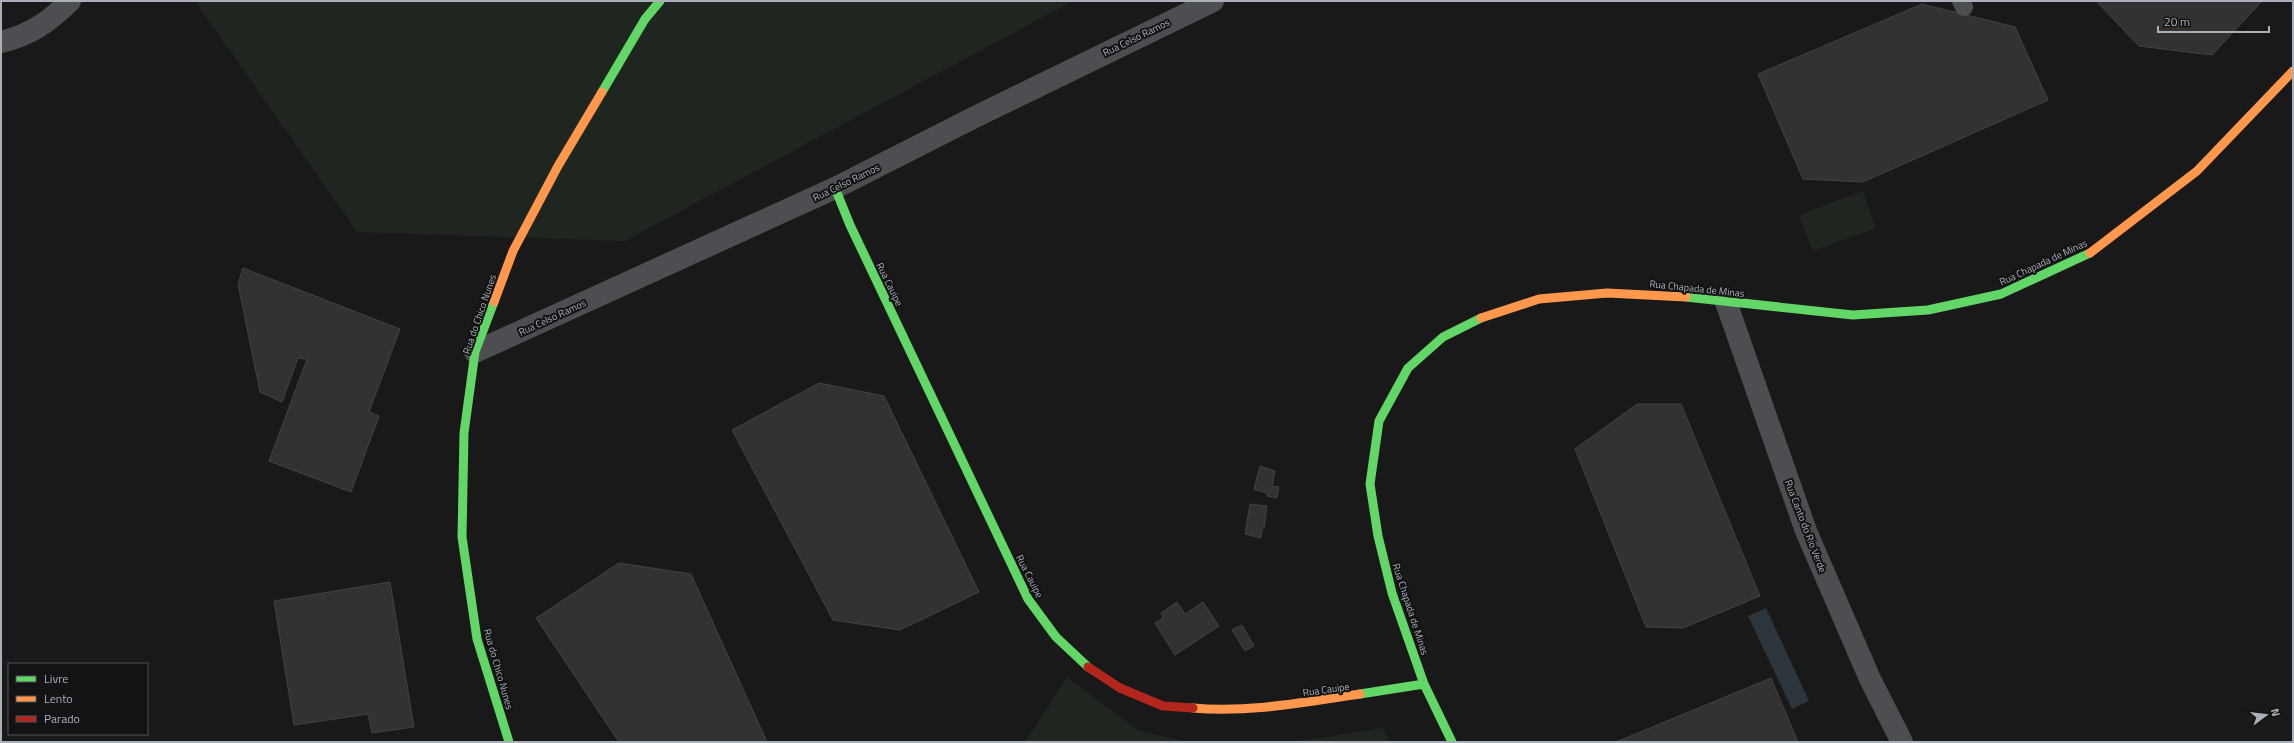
<svg xmlns="http://www.w3.org/2000/svg" width="2294" height="743" font-family="'Titillium Web',sans-serif">
<style>
.green{fill:#1f261f}
.water{fill:#2c353b}
.building{fill:#323233;stroke:#414245}
.lines{fill:none;stroke-linecap:round;stroke-linejoin:round}
.lane{stroke:#4d4e52;stroke-width:18}
.street{stroke:#4d4e52;stroke-width:22}
.fast{stroke:#63d668;stroke-width:9}
.slow{stroke:#ff974d;stroke-width:9}
.jam{stroke:#b3261e;stroke-width:9}
.labels{text-anchor:middle;stroke-width:4;stroke-linejoin:round;paint-order:stroke}
.street-label{font-size:10px;fill:#aab0b9;stroke:#131315}
</style>
<rect width="100%" height="100%" fill="#191919"/>
<path class="green" d="M195,1H1073L625,241L357,232Z
M1863,191L1876,228L1813,251L1799,215Z
M1067,677L1138,730L1187,742H1025Z
M1383,728L1389,742H1294Z"/>
<path class="water" d="M1766,608L1809,701L1792,709L1748,616Z"/>
<path class="building" d="M2096,1H2262L2212,55L2139,46Z
M1922,4L2015,27L2048,100L1863,182L1803,179L1758,74Z
M243,268L400,329L369,412L379,416L351,492L269,461L307,359L298,358L282,402L260,392L238,284Z
M819,383L884,396L979,592L900,630L833,620L732,430Z
M1637,404H1681L1760,596L1683,628L1646,627L1575,449Z
M1260,466L1275,471L1272,486L1279,487L1277,498L1267,496V493L1254,489Z
M1250,504L1267,506L1264,528H1262L1261,538L1245,534Z
M619,563L691,574L767,742H619L536,618Z
M390,582L414,727L372,733L368,714L294,725L274,601Z
M1177,602L1185,614L1203,602L1219,626L1175,655L1155,623L1163,618L1161,613Z
M1242,625L1254,646L1245,651L1232,630Z
M1771,678L1798,742H1616Z"/>
<g class="lines">
<path class="lane" d="M1961,1L1964,7"/>
<path class="street" d="M1,42C30,35 49,22 70,1
M1726,302L1806,531L1870,679L1902,742
M475,352L835,188L979,115L1213,1"/>
<path class="fast" d="M602,92L645,19L660,1
M835,188L850,225L1028,599L1056,637L1088,667
M1686,297L1853,315L1928,310L2001,294L2090,253
M494,302L475,352L464,433L462,537L477,639L509,742
M1360,694L1424,684
M1452,742L1424,684L1392,593L1378,536L1370,484L1379,421L1408,368L1443,337L1481,318"/>
<path class="slow" d="M2090,253L2197,171L2293,71
M494,302L513,251L558,166L602,92
M1481,318L1539,299L1607,293L1686,297
M1193,708C1249,713 1305,702 1360,694"/>
<path class="jam" d="M1088,667L1120,688L1163,706L1193,708"/>
</g>
<g class="labels">
<g class="street-label">
<text transform="translate(1136 37) rotate(-26)" y="4">Rua Celso Ramos</text>
<text transform="translate(846 182) rotate(-26)" y="4">Rua Celso Ramos</text>
<text transform="translate(2043 262) rotate(-25)" y="4">Rua Chapada de Minas</text>
<text transform="translate(890 284) rotate(64)" y="4">Rua Cauipe</text>
<text transform="translate(1697 288) rotate(6)" y="4">Rua Chapada de Minas</text>
<text transform="translate(479 314) rotate(-71)" y="4">Rua do Chico Nunes</text>
<text transform="translate(552 317) rotate(-25)" y="4">Rua Celso Ramos</text>
<text transform="translate(1806 526) rotate(69)" y="4">Rua Canto do Rio Verde</text>
<text transform="translate(1030 576) rotate(63)" y="4">Rua Cauipe</text>
<text transform="translate(1411 609) rotate(72)" y="4">Rua Chapada de Minas</text>
<text transform="translate(499 669) rotate(74)" y="4">Rua do Chico Nunes</text>
<text transform="translate(1326 689) rotate(-8)" y="4">Rua Cauipe</text>
</g>
</g>
<rect width="2294" height="743" fill="none" stroke="#aab0b9" stroke-width="4"/>
<rect x="8" y="663" width="140" height="72" fill="#131315" stroke="#4f5257"/>
<rect x="16" y="676" width="20" height="6" fill="#63d668" stroke="#4f5257"/>
<text x="44" y="683" font-size="12" fill="#aab0b9">Livre</text>
<rect x="16" y="696" width="20" height="6" fill="#ff974d" stroke="#4f5257"/>
<text x="44" y="703" font-size="12" fill="#aab0b9">Lento</text>
<rect x="16" y="716" width="20" height="6" fill="#b3261e" stroke="#4f5257"/>
<text x="44" y="723" font-size="12" fill="#aab0b9">Parado</text>
<g transform="translate(2266 715) rotate(75)" stroke="#131315" stroke-width="3" paint-order="stroke">
<path d="M0-3L7 15L0 10L-7 15Z" fill="#aab0b9"/>
<text y="-6" font-size="11" font-weight="bold" text-anchor="middle" fill="#aab0b9">N</text>
</g>
<path d="M2158 26v6h111v-6" fill="none" stroke="#aab0b9" stroke-width="2"/>
<text x="2164" y="26" font-size="12" fill="#aab0b9" stroke="#131315" stroke-width="3" paint-order="stroke">20 m</text>
</svg>
